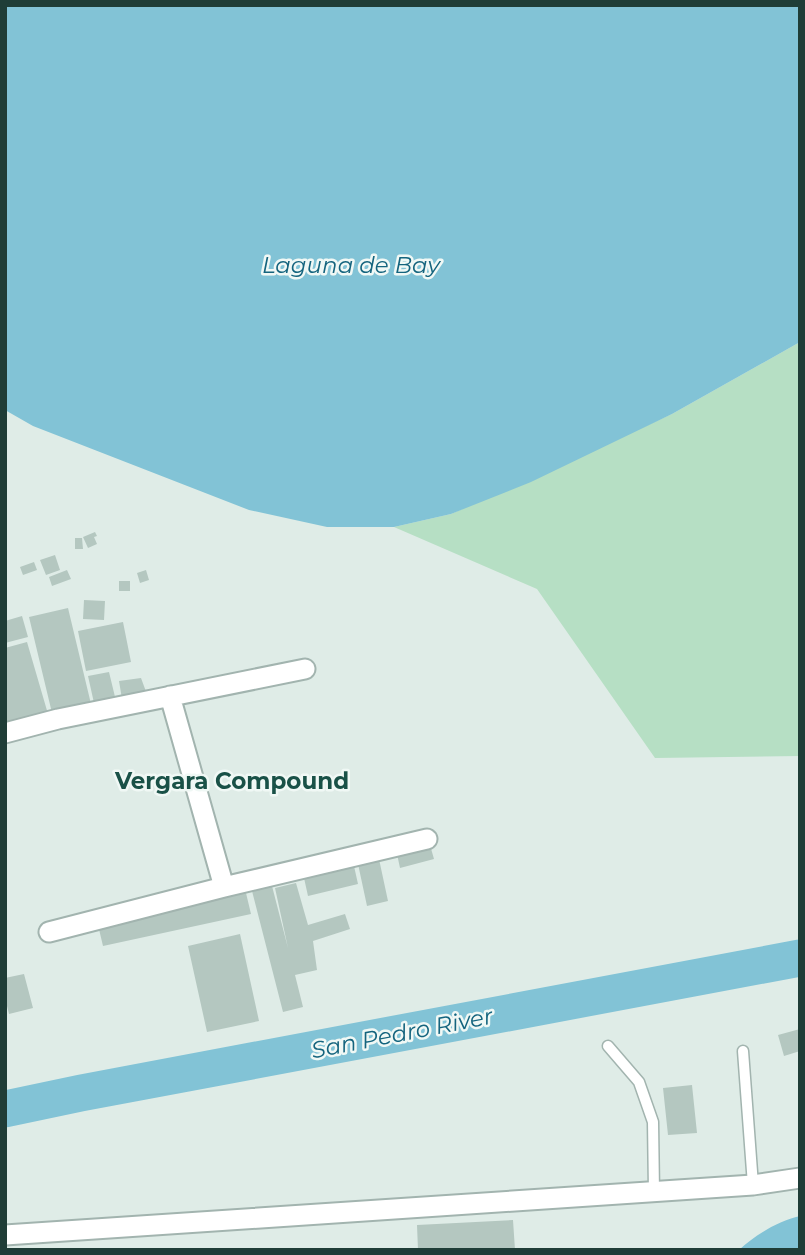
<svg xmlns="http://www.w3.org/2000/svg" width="805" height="1255" font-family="Montserrat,sans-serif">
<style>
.green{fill:#b6dfc4}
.water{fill:#82c3d6}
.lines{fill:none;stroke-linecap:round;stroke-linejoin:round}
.river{stroke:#82c3d6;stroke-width:37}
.building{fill:#b4c7c0}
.service-casing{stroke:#a2b4af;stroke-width:13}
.minor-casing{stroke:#a2b4af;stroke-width:23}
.service{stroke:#fff;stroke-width:10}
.minor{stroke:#fff;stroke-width:19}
.labels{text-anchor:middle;stroke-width:5;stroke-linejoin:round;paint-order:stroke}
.water-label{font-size:23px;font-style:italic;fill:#14647e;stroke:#f0f8f5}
.neighbourhood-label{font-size:23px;font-weight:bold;fill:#195147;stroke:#f0f8f5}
</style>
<rect width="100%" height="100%" fill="#dfece7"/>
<path class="green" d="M800,342V756L655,758L537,589L394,527L451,514L672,414Z"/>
<path class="water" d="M5,5H800V342L672,414L531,482L451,514L394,527H327L249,510L33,426L5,410Z
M800,1216V1250H739C755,1235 778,1221 800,1216Z"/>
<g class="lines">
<path class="river" d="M5,1109L81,1093L800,958"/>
</g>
<path class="building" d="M95,532L97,536L94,537L97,544L88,548L83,537Z
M75,538H82L83,549H75Z
M55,555L60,570L46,575L40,560Z
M34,562L37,570L23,575L20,567Z
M67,570L71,579L52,586L49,577Z
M146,570L149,580L140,583L137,573Z
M119,581H130V591H119Z
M84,600L105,601L104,620L83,619Z
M68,608L91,704L52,713L29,617Z
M22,616L28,637L5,643V621Z
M123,622L131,662L86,671L78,631Z
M27,642L48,714L5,726V648Z
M109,672L116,701L94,703L88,676Z
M141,678L148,697L122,699L119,681Z
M430,845L434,859L400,868L397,854Z
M379,859L388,901L367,906L358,864Z
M354,866L358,884L308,896L304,878Z
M296,883L308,925L345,914L350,929L313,941L317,970L295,975L303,1007L283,1012L252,891L272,886L288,948L275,888Z
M246,893L251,914L103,946L98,925Z
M240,934L259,1021L207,1032L188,946Z
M24,974L33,1008L9,1014L5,998V978Z
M800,1029V1051L784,1056L778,1035Z
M692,1085L697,1133L668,1135L663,1088Z
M513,1220L515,1250H418L417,1225Z"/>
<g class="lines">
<defs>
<path id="service" d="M608,1046L639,1082L653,1122L654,1192
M743,1051L753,1185"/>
<path id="minor" d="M170,696L224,887
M5,733L58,719L305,669
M49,932L224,887L427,839
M5,1235L753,1185L800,1178"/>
</defs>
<use href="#service" class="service-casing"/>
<use href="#minor" class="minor-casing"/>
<use href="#service" class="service"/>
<use href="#minor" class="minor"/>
</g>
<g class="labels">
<g class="water-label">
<text x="351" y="273">Laguna de Bay</text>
<text transform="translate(402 1033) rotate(-11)" y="8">San Pedro River</text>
</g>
<g class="neighbourhood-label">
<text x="232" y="789">Vergara Compound</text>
</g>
</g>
<rect width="805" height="1255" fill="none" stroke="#1f3d37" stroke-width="14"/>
</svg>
